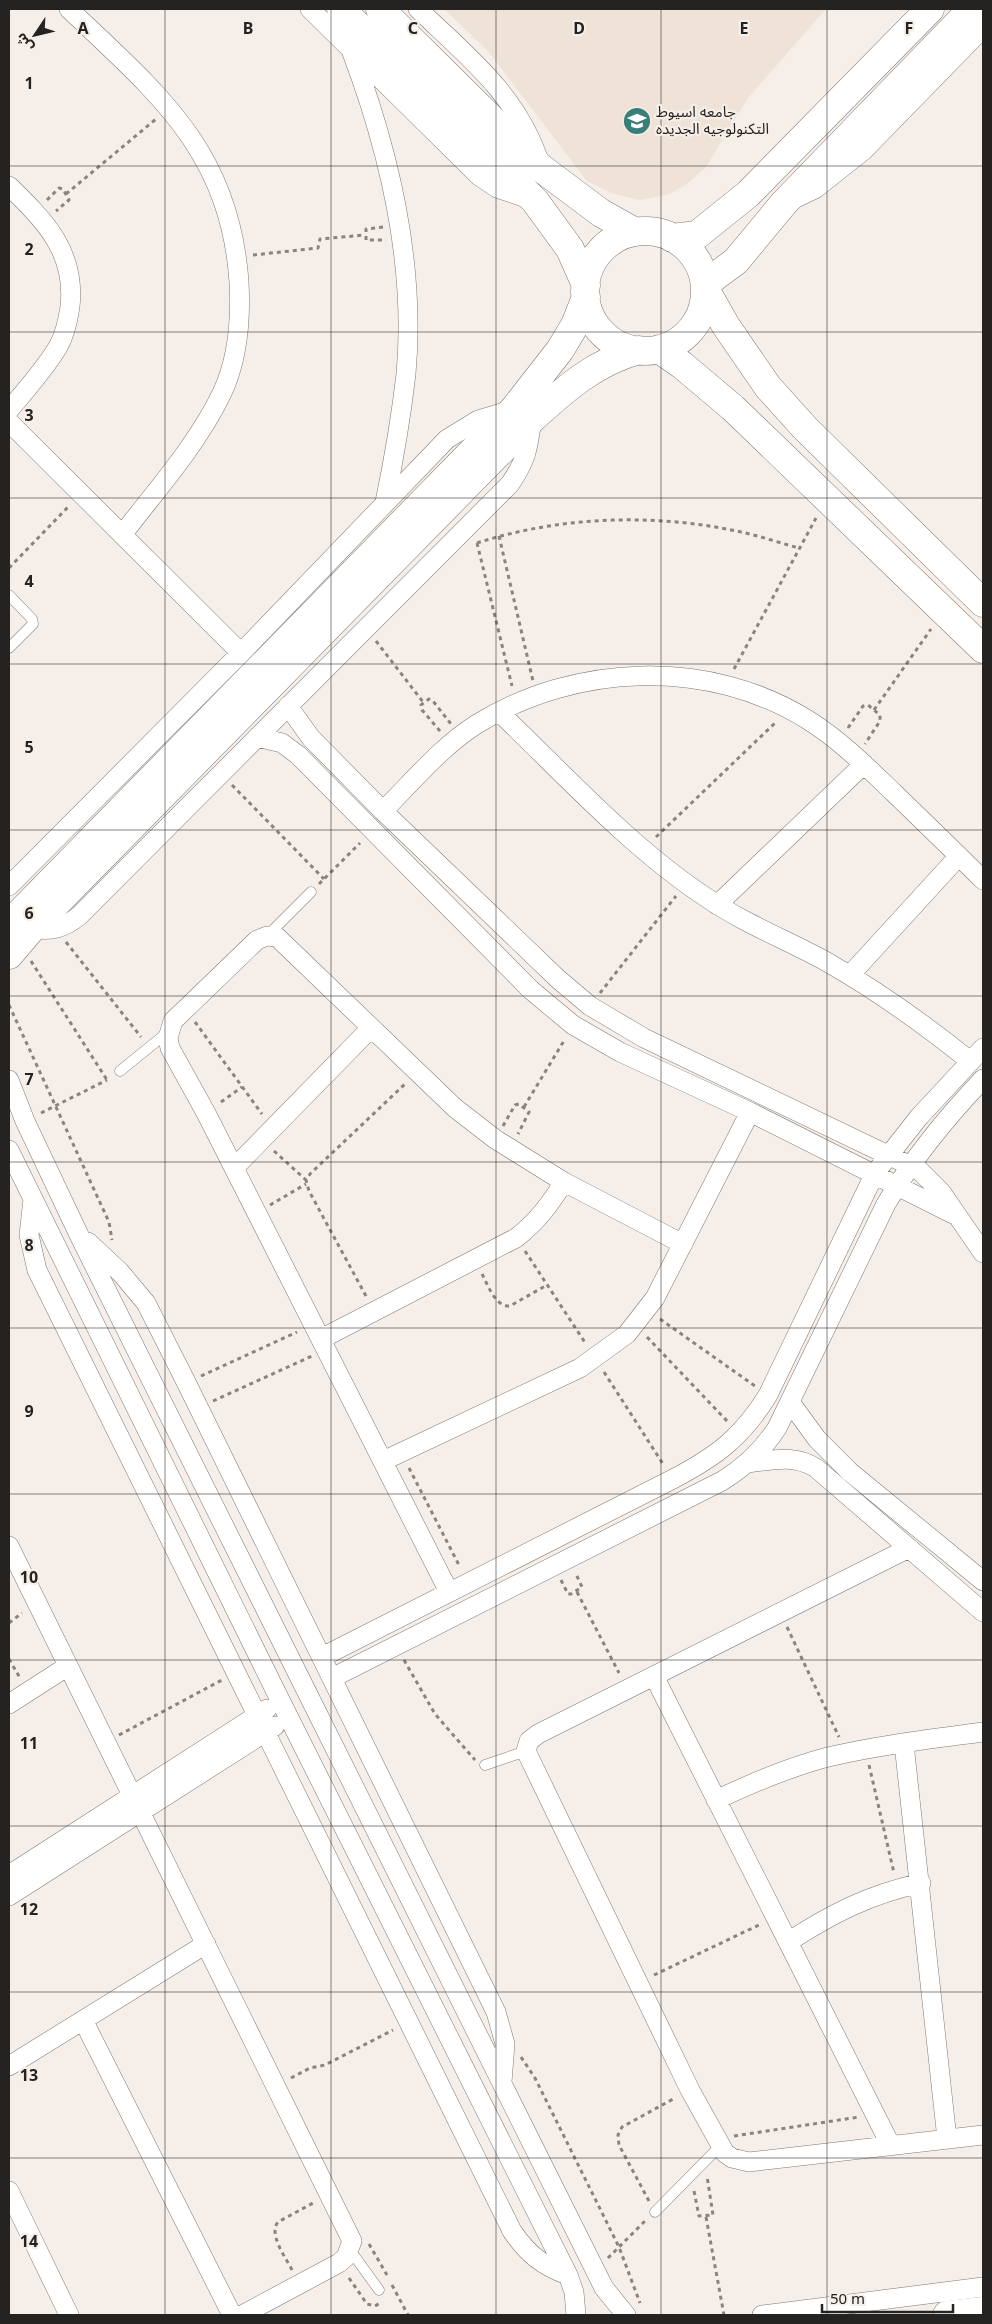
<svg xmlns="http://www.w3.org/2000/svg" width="992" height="2324" font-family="'Noto Sans','Noto Sans Arabic',sans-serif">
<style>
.built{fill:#efe2d7}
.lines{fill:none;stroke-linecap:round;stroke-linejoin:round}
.lane-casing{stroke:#7f7974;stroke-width:11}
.street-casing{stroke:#7f7974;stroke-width:20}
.secondary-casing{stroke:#7f7974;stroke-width:29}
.path{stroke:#888480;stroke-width:3;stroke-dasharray:4 4;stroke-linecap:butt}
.lane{stroke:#fff;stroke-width:10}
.street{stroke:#fff;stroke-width:19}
.secondary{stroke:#fff;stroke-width:28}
.grid{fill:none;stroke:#252321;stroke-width:1;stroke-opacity:0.55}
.labels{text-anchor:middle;stroke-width:4.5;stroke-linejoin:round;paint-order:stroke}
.poi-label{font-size:15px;fill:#252321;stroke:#f6efe9;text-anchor:start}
.grid-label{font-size:16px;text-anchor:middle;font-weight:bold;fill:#252321;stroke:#f6efe9;stroke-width:4.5;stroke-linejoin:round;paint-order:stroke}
</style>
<rect width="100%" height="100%" fill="#f6efe9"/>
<path class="built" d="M444,9H826L748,98L706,167L687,184L667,195L639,200L611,193L586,180L488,51Z"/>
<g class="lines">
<defs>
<path id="lane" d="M9,595L32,619L33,624L9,648
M267,936L311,892
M120,1071L168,1032
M485,1765L526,1751
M655,2212L720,2146
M350,2250L379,2290"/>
<path id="street" d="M69,9C157,93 230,150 239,282C241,318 238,359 222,393C197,445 157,489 122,535
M310,9L479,176L497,188L529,199
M418,9C468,57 518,95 540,164
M351,50C390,153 416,263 406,374C401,417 394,459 385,502
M9,186C45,221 76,252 70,307C68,320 65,335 58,347C44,370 26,390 9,410
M796,198L815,189L863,151L983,28
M9,422L241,653
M288,706L311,738L383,811L558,979L590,1006L644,1038L919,1170L941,1192L983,1253
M499,712C564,774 632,849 707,898C745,924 787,940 827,962C878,991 924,1024 970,1061
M257,737L282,743L298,755L531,990L573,1025L620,1052L750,1112L953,1214
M383,811C413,781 442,746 477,724C576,663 709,658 808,720C840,740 867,767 894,793C924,822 954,851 983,880
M9,886L241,653L447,439L478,420L511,410
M717,905L864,764
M32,928C51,932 64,928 79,916L510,484C527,459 528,448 532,419
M850,975L959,856
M9,1080L25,1121L79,1235L604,2288L626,2315
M9,1150L280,1700L568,2275L574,2292L576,2315
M234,1168L371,1028
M33,1199L29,1235L37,1270L512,2231C527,2253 542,2266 568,2275
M88,1242L120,1272L146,1303L186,1382L496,2012L505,2044L502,2082
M321,1339L516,1238C537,1222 550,1204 564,1182
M790,1402L817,1439L850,1472L983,1581
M383,1461L580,1368L627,1334L655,1298L750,1112
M748,1463C772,1460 794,1454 816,1468L983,1612
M9,1546L352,2241L346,2257L339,2263L242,2315
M909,1548L538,1734L529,1741L526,1751L690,2090L725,2153L732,2158L749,2162L983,2135
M449,1592L206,1113L170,1048L168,1038L173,1021L257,940L267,936L277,937L455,1108L495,1139L564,1182L683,1244
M322,1657L673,1479C717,1456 742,1437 768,1395L875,1173L919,1117L983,1048
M654,1676L891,2146
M332,1678L722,1481C745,1467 762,1451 777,1428L886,1204C913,1158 946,1118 983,1079
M9,1704L68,1666
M904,1744L947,2139
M716,1800C752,1783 789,1767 828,1757C879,1745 931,1739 983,1732
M9,1875L267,1709
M9,1896L275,1726
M788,1942C833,1913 868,1895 921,1883
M83,2020L232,2315
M9,2066L206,1944
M9,2191L69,2315
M762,2315L983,2287"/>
<path id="secondary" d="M341,9L535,201L570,249L586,285
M380,9L541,168L601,213L635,232
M585 291a60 60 0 1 1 120 0a60 60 0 1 1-120 0Z
M672,238L697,235L748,194L930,9
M705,284L736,261L784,203L972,9
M705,289L726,326L768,387L805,428L983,603
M659,349L682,365L733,408L983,649
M9,924L514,409L560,350L575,325L586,297
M9,955L32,928L532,419C565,389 595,362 639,350
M947,2315L983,2311"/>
</defs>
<use href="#lane" class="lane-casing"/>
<use href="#street" class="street-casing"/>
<use href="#secondary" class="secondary-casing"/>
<path class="path" d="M66,194L156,119
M47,200L59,188L63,189L69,200L56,211
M383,227L366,229V240H386
M253,255L318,248L320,239L365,235
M499,536L533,681
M477,543C561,516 655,513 741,532C760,536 780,543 799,548
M477,543L512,686
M9,568L69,506
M376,641L423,702
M734,669L816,518
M874,710L931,629
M848,728L863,706L868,705L880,715V721L865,744
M440,731L422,710L421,705L429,699L433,701L451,724
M232,785L324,879
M656,837L776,722
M319,884L360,843
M66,942L141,1037
M31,961L107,1080
M600,993L676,896
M9,1005L109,1222L112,1240
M195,1022L262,1114
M221,1102L242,1087
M524,1107L565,1039
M41,1113L107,1080
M503,1126L515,1105L519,1104L529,1112L518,1134
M274,1151L306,1180
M270,1205L306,1184
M525,1251L586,1344
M482,1274C488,1285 495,1307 510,1306L547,1285
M366,1296L309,1191L306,1180L310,1174L405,1084
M660,1319L755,1386
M647,1337L727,1421
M604,1372L663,1464
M201,1376L297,1332
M213,1401L312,1356
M409,1468L460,1567
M561,1580L568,1594H571L582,1587L576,1574
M577,1592L619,1673
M9,1623L22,1613
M787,1627L839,1737
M9,1659L20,1678
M404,1660L435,1714L475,1760
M119,1735L222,1680
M869,1765L894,1873
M654,1975L761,1924
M521,2057L535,2078L619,2247L640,2303
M291,2078L310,2068L325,2065L393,2030
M734,2136L859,2117
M694,2191L699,2216L713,2215L707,2176
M649,2201L619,2145L618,2135L622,2127L675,2098
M706,2217L724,2315
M369,2244L387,2275
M608,2258L646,2220
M292,2270C286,2258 268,2234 278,2222L313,2203
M349,2278L367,2304L375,2306L380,2303
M392,2285L408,2315"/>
<use href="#lane" class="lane"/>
<use href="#street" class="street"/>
<use href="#secondary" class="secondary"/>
</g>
<path class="grid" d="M165,9V2315M331,9V2315M496,9V2315M661,9V2315M827,9V2315M9,166H983M9,332H983M9,498H983M9,664H983M9,830H983M9,996H983M9,1162H983M9,1328H983M9,1494H983M9,1660H983M9,1826H983M9,1992H983M9,2158H983"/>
<defs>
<symbol id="university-disc" viewBox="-11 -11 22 22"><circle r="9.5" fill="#387f79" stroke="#f6efe9"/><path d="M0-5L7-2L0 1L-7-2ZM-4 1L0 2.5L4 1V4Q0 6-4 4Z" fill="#fff"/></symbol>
</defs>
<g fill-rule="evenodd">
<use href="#university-disc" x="621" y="105" width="32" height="32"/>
</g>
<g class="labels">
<g class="poi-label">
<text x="656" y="117">جامعه اسيوط<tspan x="656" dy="17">التكنولوجيه الجديده</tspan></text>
</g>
</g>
<g class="grid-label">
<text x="83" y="34">A</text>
<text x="248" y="34">B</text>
<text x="413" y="34">C</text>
<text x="579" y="34">D</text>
<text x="744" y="34">E</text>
<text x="909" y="34">F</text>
<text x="29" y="89">1</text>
<text x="29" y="255">2</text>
<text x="29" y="421">3</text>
<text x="29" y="587">4</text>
<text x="29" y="753">5</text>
<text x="29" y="919">6</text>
<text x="29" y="1085">7</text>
<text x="29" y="1251">8</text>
<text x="29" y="1417">9</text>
<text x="29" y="1583">10</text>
<text x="29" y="1749">11</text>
<text x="29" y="1915">12</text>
<text x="29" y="2081">13</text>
<text x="29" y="2247">14</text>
</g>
<rect width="992" height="2324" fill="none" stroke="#252321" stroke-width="20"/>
<g transform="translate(35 35) rotate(235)" stroke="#f6efe9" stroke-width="4" paint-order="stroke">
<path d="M0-4L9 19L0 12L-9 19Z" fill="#252321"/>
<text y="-8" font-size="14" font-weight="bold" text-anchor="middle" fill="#252321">ش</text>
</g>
<path d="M822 2304v8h131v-8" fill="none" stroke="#252321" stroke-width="2.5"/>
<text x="830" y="2304" font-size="15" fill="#252321" stroke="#f6efe9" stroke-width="4" paint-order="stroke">50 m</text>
</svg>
